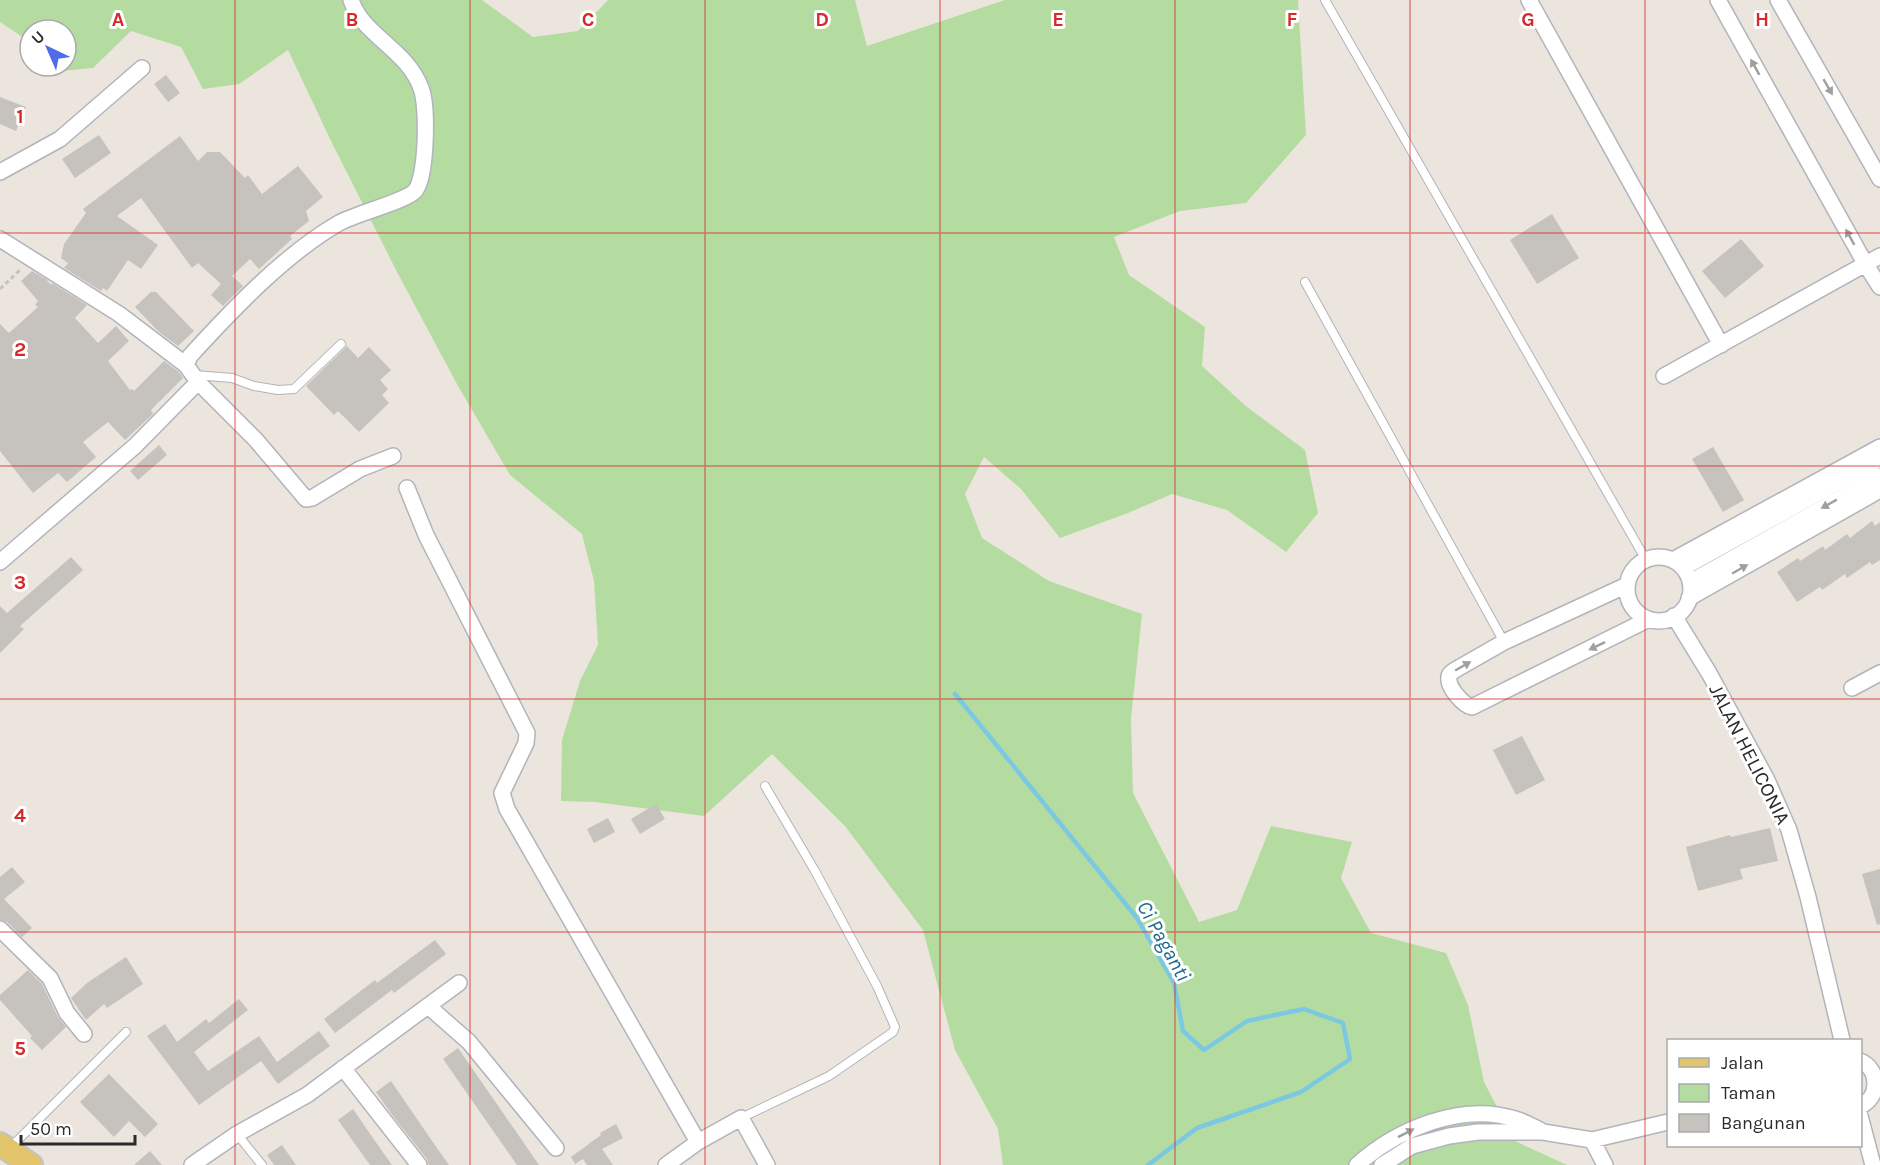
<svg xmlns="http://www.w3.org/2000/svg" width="1880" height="1165" font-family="Karla,sans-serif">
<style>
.green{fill:#b5dca0}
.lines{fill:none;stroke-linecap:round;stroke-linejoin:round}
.stream{stroke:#7bc8e2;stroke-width:4.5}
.building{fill:#c6c2bd}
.service-casing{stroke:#b1b4bc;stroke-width:10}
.minor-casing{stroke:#b1b4bc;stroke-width:18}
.primary-casing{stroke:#c3c3c3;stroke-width:26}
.path{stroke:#c3c3c3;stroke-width:3;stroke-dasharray:4.5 3;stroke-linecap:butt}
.service{stroke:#fff;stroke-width:8}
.minor{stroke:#fff;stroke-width:15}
.primary{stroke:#e2c56b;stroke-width:22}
.oneway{fill:#9f9f9f}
.grid{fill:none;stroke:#d62828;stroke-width:1.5;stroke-opacity:0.55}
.labels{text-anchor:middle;stroke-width:6;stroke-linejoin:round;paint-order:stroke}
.street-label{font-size:20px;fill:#2a2a2a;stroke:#fff}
.water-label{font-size:21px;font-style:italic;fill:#1b678e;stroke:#fff}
.grid-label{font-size:20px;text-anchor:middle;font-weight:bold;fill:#d62828;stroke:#fff;stroke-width:6;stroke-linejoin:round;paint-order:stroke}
</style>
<rect width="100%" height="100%" fill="#ebe5de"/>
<path class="green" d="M0,0H482L533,37L578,31L608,0H855L867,46L1005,0H1298L1306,135L1246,203L1180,211L1114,237L1129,275L1205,327L1202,366L1247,407L1305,450L1318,513L1286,552L1227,510L1172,494L1128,513L1060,538L1021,489L984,457L965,494L982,538L1049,581L1142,614L1131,719L1133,793L1199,922L1237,910L1271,826L1352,842L1341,878L1371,933L1446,953L1468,1005L1484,1082L1515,1141L1567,1165H1003L998,1129L955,1050L923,930L845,826L772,754L704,816L595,802L561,801L562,740L580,681L598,645L594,581L582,534L510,475L458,386L397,272L331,141L288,50L239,84L203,89L181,47L131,31L93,68L61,71L56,66H66V30H30V42L0,22Z"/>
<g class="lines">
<path class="stream" d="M955,694L1137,918L1174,983L1183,1031L1204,1050L1247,1021L1304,1009L1343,1023L1350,1059L1301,1092L1197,1128L1148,1165"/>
</g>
<path class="building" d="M166,75L180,93L168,102L154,84Z
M0,97L26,107L16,131L0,124Z
M99,135L111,153L75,178L62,159Z
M180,136L198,161L207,152H220L245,178L248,175L262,194L298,166L323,197L306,211L309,221L290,236L292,239L259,269L250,259L232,276L243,286L223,306L211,295L221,284L198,263L192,268L141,198L117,216L158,245L141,269L128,260L107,291L103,288L101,291L64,268L68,263L61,258L64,244L86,213L83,209Z
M1552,214L1579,258L1537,284L1510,240Z
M1741,239L1764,266L1725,298L1702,271Z
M32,271L46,279L51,285L52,283L87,305L75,318L98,343L116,326L129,341L108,361L130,390L132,389L134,391L164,361L179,372L183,378L151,410L153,414L125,440L108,422L83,442L96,457L67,482L58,473L33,493L0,451V324L9,333L38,307L35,305L38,301L21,281Z
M151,292H156L194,331L178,346L159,332L135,307Z
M347,346L358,358L369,347L391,370L380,380L388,389L382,395L389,403L359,432L338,411L334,415L306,386Z
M159,445L167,455L138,480L130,471Z
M1713,447L1744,500L1723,512L1692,459Z
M1872,521L1875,526L1880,522V560L1872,565L1870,562L1847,578L1845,574L1822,590L1820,587L1797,602L1777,572L1798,558L1800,561L1823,546L1825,550L1847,534L1850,538Z
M71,557L83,570L20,626L24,629L0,653V606L7,613Z
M1522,736L1545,780L1516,795L1493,750Z
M656,804L665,819L640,834L631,819Z
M608,818L615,832L594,843L587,829Z
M1770,828L1778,861L1740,869L1743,879L1698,891L1686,847L1730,835L1731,837Z
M12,867L25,882L4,899L32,928L22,937L7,922L0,920V877Z
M1880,869V924L1877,925L1862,874Z
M435,940L446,954L394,993L392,990L335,1033L324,1019L375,980L377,983Z
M126,957L143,984L107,1008L104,1004L86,1020L71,998L87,983Z
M28,970L42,984L58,1017L66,1027L42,1050L30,1038L32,1036L0,1000V995Z
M239,999L248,1010L194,1052L208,1071L259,1036L277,1062L319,1031L330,1046L278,1084L261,1061L199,1105L147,1036L165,1024L177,1042L206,1019L209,1023Z
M458,1048L517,1133L539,1165H517L443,1059Z
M109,1074L158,1124L145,1137L129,1121L114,1137L80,1102Z
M391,1081L439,1151L449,1165H429L427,1159L393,1116L376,1092Z
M353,1109L375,1141L392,1165H370L360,1151L338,1120Z
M616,1124L623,1138L602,1149L613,1165H587L583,1159L575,1164L571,1157L601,1135L600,1133Z
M282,1145L296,1165H274L267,1155Z
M150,1151L162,1165H134Z"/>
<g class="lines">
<defs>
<path id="service" d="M1325,0L1646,560
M1305,282L1504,642
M195,375L232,378L254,386L278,390L294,389L341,344
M741,1118L829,1076L893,1032L895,1027L877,986L815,871L765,786
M237,1134L262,1165
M11,1147L126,1032"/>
<path id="minor" d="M1529,0L1721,345
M1718,0L1866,265L1880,287
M1778,0L1880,179
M0,172L60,139L142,68
M0,239L119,314L186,365L198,382L256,440L306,499L312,498L360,469L393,456
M186,365L190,356C232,310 285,254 339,223C355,214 406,201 415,191C427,177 428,106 421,88C406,48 363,36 351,0
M1664,376L1880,256
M407,488L426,535L527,733L526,743L502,793L507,809L698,1142
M1627 589a32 32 0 1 1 64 0a32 32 0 1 1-64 0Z
M1673,560L1880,447
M0,562L135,446L198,382
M1683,568L1880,459
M1690,582L1880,476
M1627,585L1504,642L1455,670C1452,672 1449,674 1449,677C1447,687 1463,705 1472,707L1649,619
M1689,598L1880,490
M1674,616L1709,673L1767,780L1789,830L1808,897L1842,1040
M1852,688L1880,673
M0,929L50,978L67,1013L84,1034
M428,1006L469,1042L556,1148
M1860,1061C1880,1069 1880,1098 1860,1106
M343,1068L419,1165
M1860,1116L1873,1165
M1592,1140L1605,1165
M192,1165L237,1134L307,1095L459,983
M666,1165L698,1142L741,1118L767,1165
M1357,1165C1397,1129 1462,1102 1515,1119C1523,1121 1532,1126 1540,1130
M1382,1165L1412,1146L1449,1136L1478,1132H1543L1592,1140L1668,1122"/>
<path id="primary" d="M0,1144L31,1165"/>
</defs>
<use href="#service" class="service-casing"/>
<use href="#minor" class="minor-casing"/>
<use href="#primary" class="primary-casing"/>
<path class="path" d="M0,289L21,269"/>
<use href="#service" class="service"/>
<use href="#minor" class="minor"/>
<use href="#primary" class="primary"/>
</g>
<defs><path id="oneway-solid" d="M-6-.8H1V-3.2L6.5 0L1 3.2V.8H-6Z" transform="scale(1.5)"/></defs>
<g class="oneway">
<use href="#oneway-solid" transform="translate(1755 67) rotate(-119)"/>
<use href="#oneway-solid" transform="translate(1828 87) rotate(60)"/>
<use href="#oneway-solid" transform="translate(1850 237) rotate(-119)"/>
<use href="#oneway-solid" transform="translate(1829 504) rotate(151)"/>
<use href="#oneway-solid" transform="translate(1740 569) rotate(-30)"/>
<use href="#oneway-solid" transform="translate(1597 646) rotate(154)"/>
<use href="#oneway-solid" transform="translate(1463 666) rotate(-30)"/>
<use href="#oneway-solid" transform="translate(1406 1133) rotate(-27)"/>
</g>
<path class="grid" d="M235,0V1165M470,0V1165M705,0V1165M940,0V1165M1175,0V1165M1410,0V1165M1645,0V1165M0,233H1880M0,466H1880M0,699H1880M0,932H1880"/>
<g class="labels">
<g class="street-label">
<text transform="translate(1750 754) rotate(63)" y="7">JALAN HELICONIA</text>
</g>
<g class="water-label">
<text transform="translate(1164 941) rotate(61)" y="7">Ci Paganti</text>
</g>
</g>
<g class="grid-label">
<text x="118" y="26">A</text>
<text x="352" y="26">B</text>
<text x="588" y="26">C</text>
<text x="822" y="26">D</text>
<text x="1058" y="26">E</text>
<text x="1292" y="26">F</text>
<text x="1528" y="26">G</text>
<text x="1762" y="26">H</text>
<text x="20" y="123">1</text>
<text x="20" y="356">2</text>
<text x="20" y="589">3</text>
<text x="20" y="822">4</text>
<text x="20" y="1055">5</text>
</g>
<rect x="1667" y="1039" width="195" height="108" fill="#ffffff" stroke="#aaaaaa" stroke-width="1.5"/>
<rect x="1679" y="1058" width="30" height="9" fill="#e2c56b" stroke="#aaaaaa" stroke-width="1.5"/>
<text x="1721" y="1069" font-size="18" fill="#2a2a2a">Jalan</text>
<rect x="1679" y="1084" width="30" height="18" fill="#b5dca0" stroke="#aaaaaa" stroke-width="1.5"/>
<text x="1721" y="1099" font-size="18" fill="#2a2a2a">Taman</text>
<rect x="1679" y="1114" width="30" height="18" fill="#c6c2bd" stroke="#aaaaaa" stroke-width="1.5"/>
<text x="1721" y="1129" font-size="18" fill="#2a2a2a">Bangunan</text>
<g transform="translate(48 48) rotate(316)"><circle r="28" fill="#ffffff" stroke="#aaaaaa" stroke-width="1.5"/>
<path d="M0-4.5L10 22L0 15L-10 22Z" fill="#4e6ce7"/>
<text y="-9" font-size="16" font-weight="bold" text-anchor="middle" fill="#2a2a2a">U</text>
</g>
<path d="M21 1135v9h114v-9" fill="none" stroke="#2a2a2a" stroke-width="3"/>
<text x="30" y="1135" font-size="18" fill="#2a2a2a" stroke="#ffffff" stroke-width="4.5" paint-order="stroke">50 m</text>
</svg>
